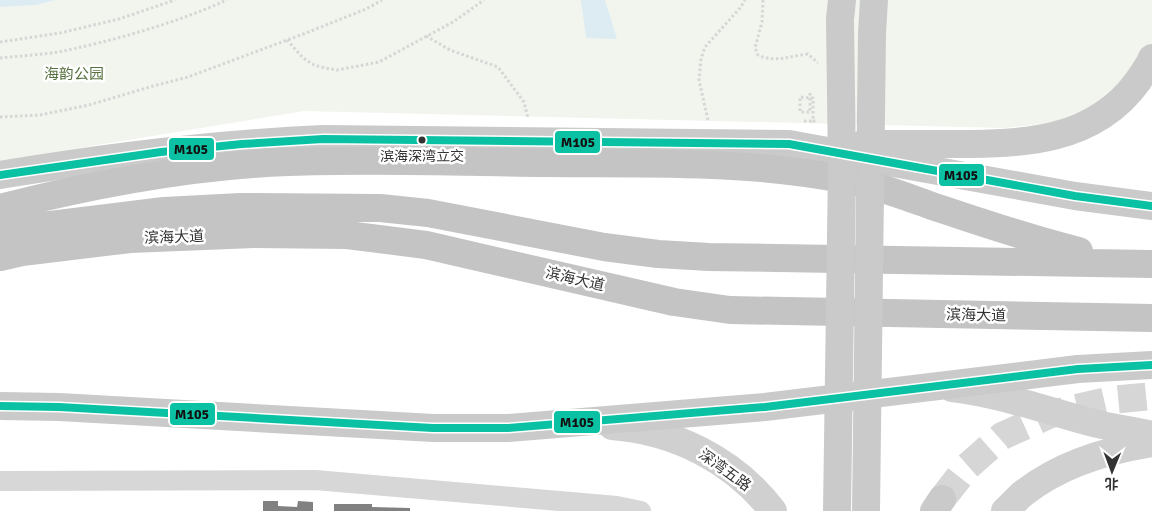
<svg xmlns="http://www.w3.org/2000/svg" width="1152" height="511" font-family="Signika,'Noto Sans SC',sans-serif">
<style>
.green{fill:#f1f5ed}
.water{fill:#ddebf3}
.building{fill:#818181}
.lines{fill:none;stroke-linecap:round;stroke-linejoin:round}
.primary-tunnel{stroke:#d6d6d6;stroke-width:28;stroke-dasharray:28 14;stroke-linecap:butt}
.path{stroke:#d6d6d6;stroke-width:3;stroke-dasharray:2.5 2.5;stroke-linecap:butt}
.street{stroke:#d7d7d7;stroke-width:20}
.secondary{stroke:#d0d0d0;stroke-width:28}
.primary{stroke:#cacaca;stroke-width:28}
.highway{stroke:#c4c4c4;stroke-width:28}
.primary-bridge{stroke:#cacaca;stroke-width:28}
.bus-1-casing{stroke:#fff;stroke-width:11}
.bus-1{stroke:#0ac2a3;stroke-width:8}
.bus-dot{fill:#333;stroke:#fff;stroke-width:2}
.labels{text-anchor:middle;stroke-width:5;stroke-linejoin:round;paint-order:stroke}
.bus-label{font-size:14px;fill:#333;stroke:#fff}
.park-label{font-size:15px;fill:#56703f;stroke:#fff}
.street-label{font-size:15px;fill:#333;stroke:#fff}
.line-badge{stroke:#fff;stroke-width:2}
.pale-badge-label{font-size:14px;text-anchor:middle;font-weight:bold;fill:#111}
</style>
<rect width="100%" height="100%" fill="#fff"/>
<path class="green" d="M56,0H1152V71L1089,108L1050,123L1004,128L304,111L0,161V7L36,5Z"/>
<path class="water" d="M0,0H56L36,5L0,7Z
M581,0H605L617,39L586,38Z"/>
<path class="building" d="M263,501H278V506L297,507L298,501L313,502V511H263Z
M334,504H372V507L410,508V511H334Z"/>
<g class="lines">
<path class="primary-tunnel" d="M942,499L967,467L1002,436L1051,414L1111,400L1152,396"/>
<path class="path" d="M763,0L762,22L755,48L758,55C774,63 790,56 808,54L818,63
M426,36L450,50L498,67L524,102L528,118
M287,40L303,58L314,65L325,68L337,70L379,62L453,22L484,0
M0,42L60,33L119,19L175,0
M0,58C19,56 39,55 58,52C113,41 176,23 227,0
M810,93V112H800V97L813,98V121H818
M0,117L40,115L89,105L153,86L188,77L306,33L366,9L382,0
M708,120L699,80L701,59L705,47L740,8L745,0
M804,121H813"/>
<path class="street" d="M0,481L315,480L617,506L641,511"/>
<path class="secondary" d="M952,388C1004,394 1052,413 1102,425C1119,429 1136,431 1152,435
M612,426C675,431 734,460 773,511
M1005,511C1012,505 1018,497 1025,492C1061,464 1108,450 1152,443"/>
<path class="primary" d="M863,144C894,144 924,144 955,144C1023,144 1094,142 1138,81C1143,73 1149,66 1152,58
M0,175C107,157 215,144 323,139L789,144L1075,196L1152,206
M0,406L59,407L433,428H508L765,407L1078,369L1152,365
M934,511L942,499"/>
<path class="highway" d="M0,208C94,184 191,166 288,162C374,159 460,162 546,163C647,164 748,160 848,180C876,185 904,196 932,206C981,222 1029,239 1079,251
M0,231L164,211L241,207L380,208L428,213L604,247L658,254L709,257L1152,264
M0,257L22,252L130,239L254,234L347,235L426,245L674,302L730,310L1152,318"/>
<path class="primary-bridge" d="M837,511L842,168L840,19L842,0
M866,511L872,33L874,0"/>
<defs>
<path id="bus-1" d="M0,175L161,152L242,144L323,139L789,144L1075,196L1152,206
M0,406L59,407L433,428H508L765,407L1078,369L1152,365"/>
</defs>
<use href="#bus-1" class="bus-1-casing"/>
<use href="#bus-1" class="bus-1"/>
</g>
<circle class="bus-dot" cx="422" cy="140" r="4.5"/>
<g class="labels">
<g class="bus-label">
<text x="422" y="161">滨海深湾立交</text>
</g>
<g class="park-label">
<text x="74" y="79">海韵公园</text>
</g>
<g class="street-label">
<text transform="translate(174 237) rotate(-2)" y="5">滨海大道</text>
<text transform="translate(575 279) rotate(13)" y="5">滨海大道</text>
<text transform="translate(976 315) rotate(1)" y="5">滨海大道</text>
<text transform="translate(725 470) rotate(36)" y="5">深湾五路</text>
</g>
</g>
<g class="line-badge">
<rect x="554" y="130" width="47" height="24" rx="5" fill="#0ac2a3"/>
<rect x="168" y="137" width="47" height="24" rx="5" fill="#0ac2a3"/>
<rect x="938" y="163" width="47" height="24" rx="5" fill="#0ac2a3"/>
<rect x="169" y="402" width="47" height="24" rx="5" fill="#0ac2a3"/>
<rect x="553" y="410" width="48" height="24" rx="5" fill="#0ac2a3"/>
</g>
<g class="pale-badge-label">
<text x="578" y="147">M105</text>
<text x="191" y="154">M105</text>
<text x="961" y="180">M105</text>
<text x="192" y="419">M105</text>
<text x="577" y="427">M105</text>
</g>
<g transform="translate(1112 471) rotate(181)" stroke="#ffffff" stroke-width="4" paint-order="stroke">
<path d="M0-4L9 19L0 12L-9 19Z" fill="#333333"/>
<text y="-8" font-size="14" font-weight="bold" text-anchor="middle" fill="#333333">北</text>
</g>
</svg>
